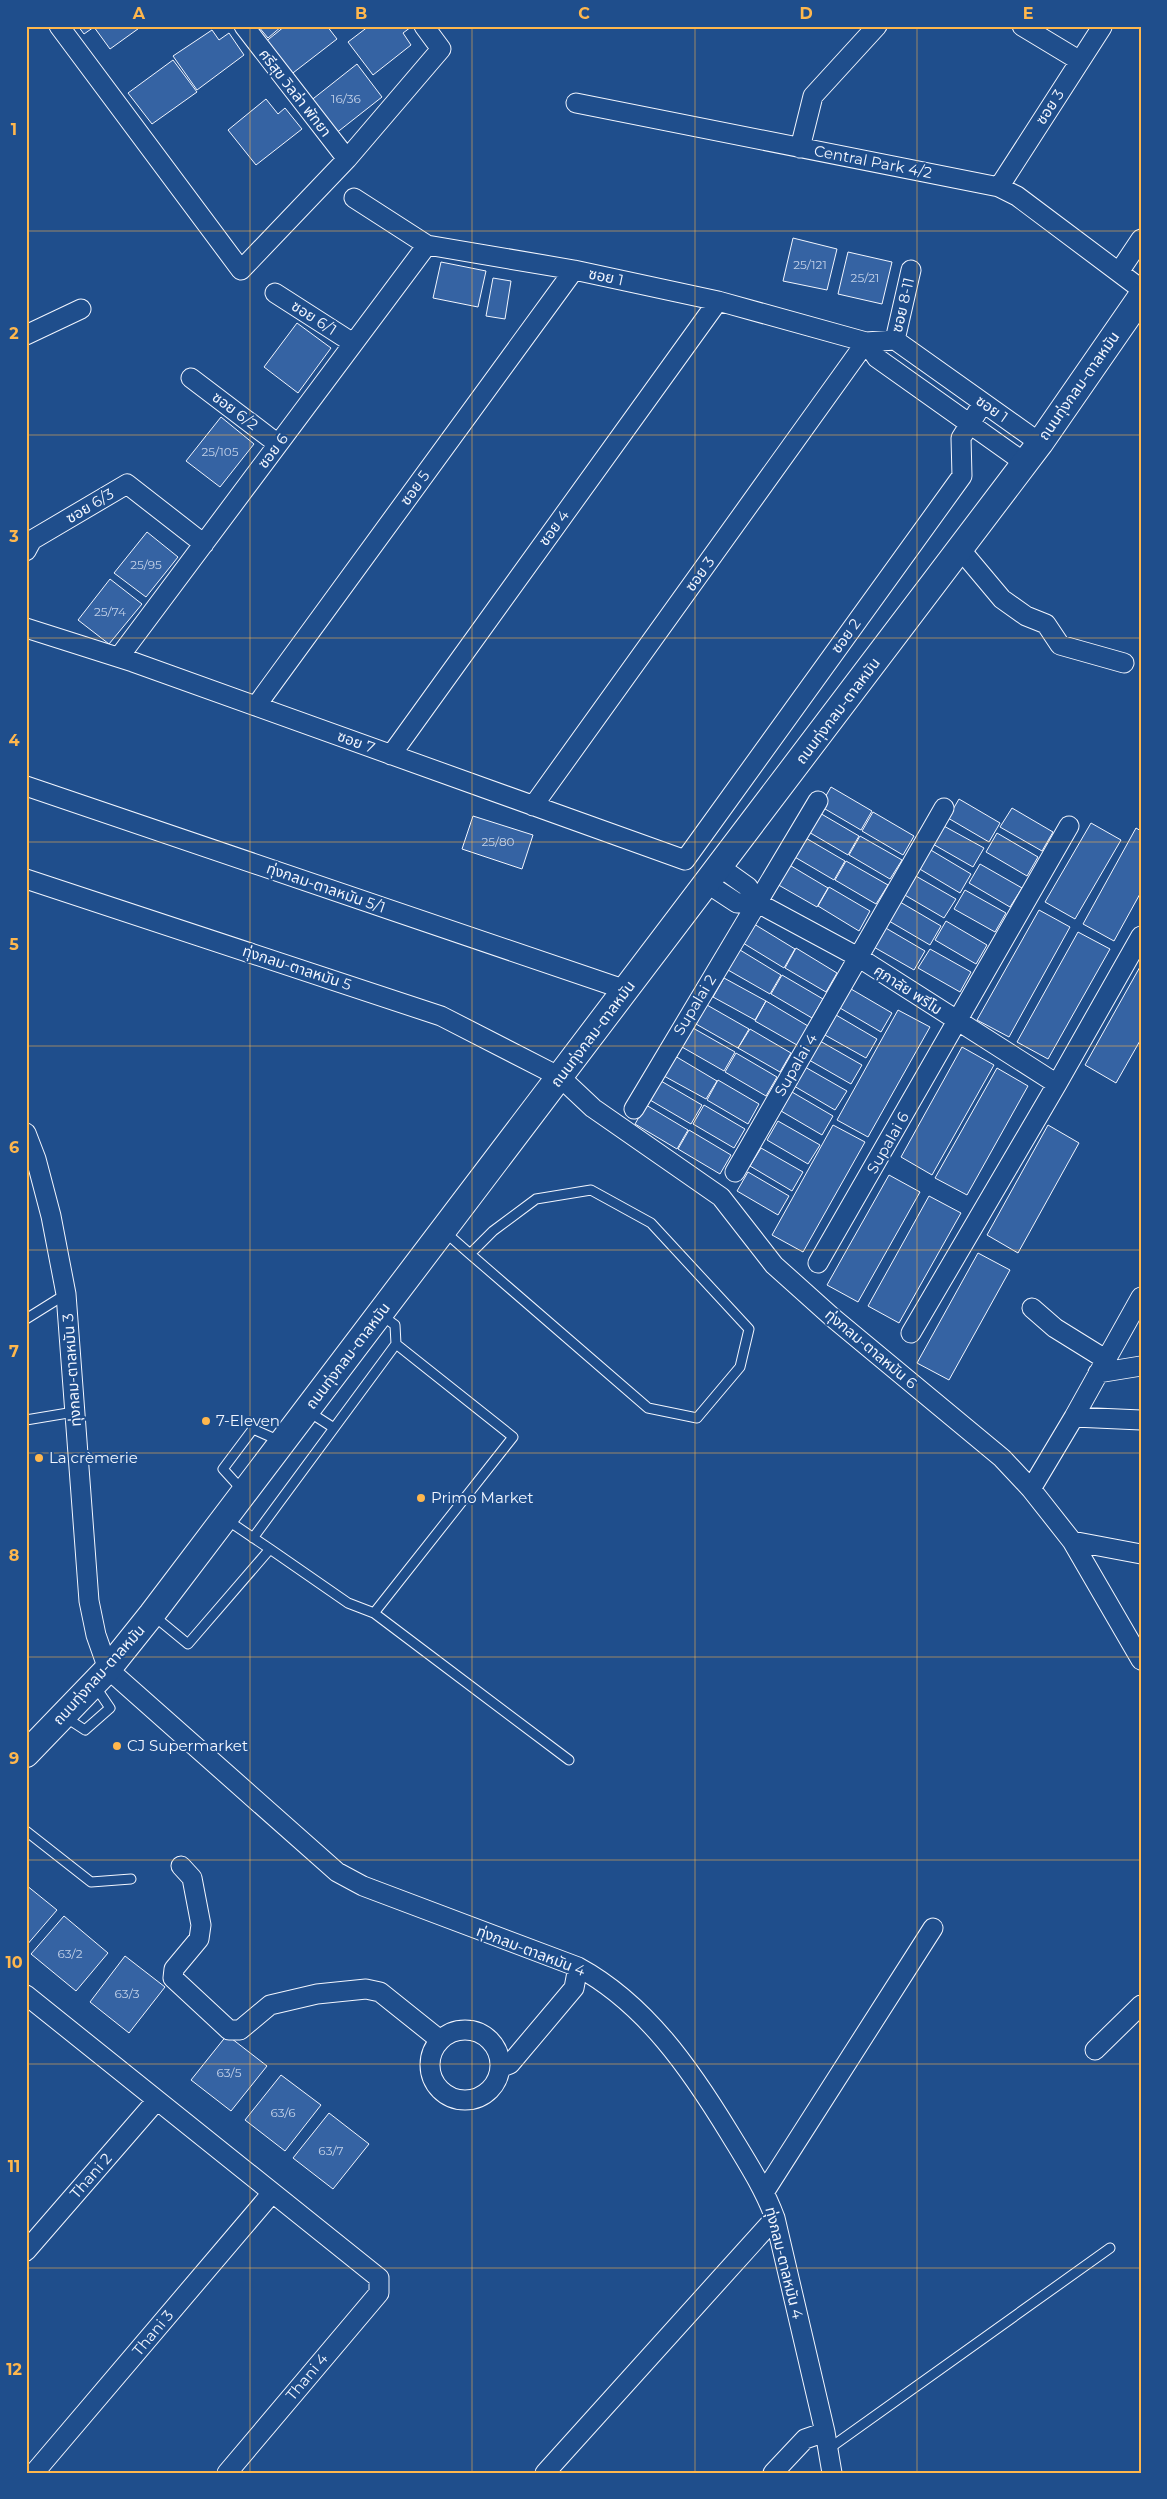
<svg xmlns="http://www.w3.org/2000/svg" width="1167" height="2499" font-family="Montserrat,'Noto Sans Thai',sans-serif">
<style>
.building{fill:#3563a3;stroke:#f2f6ff}
.lines{fill:none;stroke-linecap:round;stroke-linejoin:round}
.lane-casing{stroke:#f2f6ff;stroke-width:11}
.street-casing{stroke:#f2f6ff;stroke-width:21}
.secondary-casing{stroke:#f2f6ff;stroke-width:28}
.lane{stroke:#1f4e8c;stroke-width:9}
.street{stroke:#1f4e8c;stroke-width:19}
.secondary{stroke:#1f4e8c;stroke-width:26}
.grid{fill:none;stroke:#ffb74d;stroke-width:1;stroke-opacity:0.55}
.poi-dot{fill:#ffb74d;stroke:#1f4e8c;stroke-width:2}
.labels{text-anchor:middle;stroke-width:4;stroke-linejoin:round;paint-order:stroke}
.number-label{font-size:12px;fill:#c3d1e8}
.street-label{font-size:15px;fill:#f2f6ff;stroke:#1f4e8c}
.poi-label{font-size:15px;fill:#f2f6ff;stroke:#1f4e8c;text-anchor:start}
.neatline{fill:none;stroke:#ffb74d;stroke-width:2}
.grid-label{font-size:16px;text-anchor:middle;font-weight:bold;fill:#ffb74d}
</style>
<rect width="100%" height="100%" fill="#1f4e8c"/>
<path class="building" d="M78,26H142L110,49L94,27L84,34Z
M258,26H282L268,38Z
M285,26H327L337,39L289,76L264,43Z
M369,26L411,27L403,33L411,45L373,75L348,42Z
M212,30L219,40L229,33L244,55L197,90L173,56Z
M173,60L197,92L152,124L128,93Z
M357,64L382,97L335,134L309,102Z
M266,99L278,114L285,108L302,129L256,165L228,130Z
M793,238L837,249L827,290L783,281Z
M848,252L892,262L882,304L838,294Z
M441,262L486,271L478,307L433,298Z
M493,278L511,281L505,319L486,316Z
M297,323L331,348L298,393L264,367Z
M221,417L254,444L220,487L186,461Z
M147,532L178,557L146,597L114,573Z
M110,579L142,604L109,644L78,620Z
M831,787L872,811L861,830L820,806Z
M959,799L1000,823L989,842L948,818Z
M1012,808L1053,832L1042,851L1000,827Z
M818,812L859,836L848,855L807,831Z
M873,812L914,836L903,855L862,831Z
M473,816L533,835L522,869L462,849Z
M1091,823L1121,840L1075,919L1045,902Z
M942,825L984,848L973,867L931,843Z
M1136,828L1141,831V892L1114,941L1083,924Z
M997,833L1038,857L1027,876L986,852Z
M860,836L902,860L890,879L849,855Z
M804,837L845,861L834,880L793,856Z
M929,849L971,874L960,893L918,868Z
M846,861L888,885L876,904L835,880Z
M786,863L828,888L817,907L775,883Z
M980,864L1022,888L1010,907L969,883Z
M914,875L956,899L944,918L903,894Z
M829,887L870,911L859,931L818,906Z
M965,890L1006,913L995,932L954,909Z
M900,902L941,926L930,945L889,921Z
M1039,910L1070,927L1009,1037L977,1020Z
M946,921L987,945L976,964L935,940Z
M754,924L795,949L784,968L743,943Z
M884,927L925,951L914,970L872,946Z
M1078,932L1110,949L1048,1059L1017,1042Z
M796,948L837,973L826,992L785,968Z
M930,949L971,972L960,992L918,968Z
M740,950L781,975L770,994L728,970Z
M1141,965V1039L1116,1083L1085,1065Z
M782,975L823,999L812,1018L771,994Z
M724,978L766,1001L755,1020L713,997Z
M851,989L892,1013L881,1032L840,1008Z
M766,1001L808,1026L797,1045L755,1021Z
M707,1005L749,1029L738,1048L696,1024Z
M898,1010L930,1027L868,1137L837,1120Z
M836,1015L877,1039L866,1058L825,1035Z
M693,1028L735,1052L724,1071L682,1047Z
M750,1029L791,1053L780,1072L738,1048Z
M820,1041L862,1065L851,1084L809,1060Z
M962,1047L994,1065L932,1175L901,1157Z
M736,1053L777,1077L766,1096L725,1072Z
M675,1056L717,1081L706,1099L664,1076Z
M805,1067L847,1091L835,1110L794,1086Z
M997,1068L1028,1086L967,1195L935,1178Z
M718,1080L759,1104L748,1124L707,1100Z
M661,1081L702,1105L691,1124L650,1100Z
M792,1092L833,1116L822,1135L781,1111Z
M646,1105L688,1130L677,1149L635,1124Z
M704,1105L745,1129L734,1148L693,1124Z
M778,1121L820,1145L808,1164L767,1140Z
M833,1125L865,1142L803,1252L772,1235Z
M1048,1125L1079,1143L1018,1253L987,1235Z
M689,1130L731,1155L720,1174L678,1149Z
M761,1148L803,1172L792,1191L750,1166Z
M748,1172L789,1196L778,1215L737,1191Z
M889,1175L920,1192L858,1302L827,1285Z
M929,1196L961,1213L899,1323L868,1306Z
M978,1253L1010,1270L949,1380L917,1363Z
M26,1885L57,1910L26,1946Z
M64,1916L108,1953L76,1991L31,1954Z
M125,1956L165,1987L129,2033L90,2002Z
M227,2035L267,2066L231,2111L191,2080Z
M281,2075L321,2105L285,2151L245,2120Z
M329,2113L369,2144L333,2189L293,2158Z"/>
<g class="lines">
<defs>
<path id="lane" d="M445,1232L470,1254L648,1408L697,1418L740,1367L749,1329L651,1223L591,1190L536,1199L493,1231L470,1254
M26,1319L66,1294
M309,1412L334,1428
M26,1420L74,1412
M243,1491L223,1469L253,1429L280,1441
M227,1520L270,1549
M253,1538L396,1344
M374,1613L569,1760
M154,1616L188,1644L270,1549L348,1603L374,1613L513,1437L396,1344L395,1325L381,1315
M65,1717L85,1730L110,1708L95,1686
M26,1831L91,1882L131,1879
M827,2450L1110,2248"/>
<path id="street" d="M59,26L241,270L347,159L441,49L424,26
M244,26L347,159
M1022,26L1080,61
M576,103L999,187L1017,196L1141,289
M800,148L813,96L877,26
M999,187L1102,27
M354,198L427,245L574,270L718,301L866,342L895,340L1040,443
M1119,272L1141,239
M275,293L353,343
M26,335L81,309
M895,340L911,270
M866,342L877,358L1025,463
M191,378L278,444
M960,549L1002,599L1026,616L1046,624L1060,645L1124,663
M26,551L32,540L127,484L204,544
M26,628L133,662L685,860L962,476L961,438L983,403
M119,657L427,245
M256,706L574,270
M391,755L718,301
M26,786L626,990
M533,806L866,342
M720,867L748,887L756,902
M26,879L441,1016L560,1077L593,1108L721,1197L774,1265L832,1317L1002,1458L1031,1489L1072,1541L1141,1660
M708,884L737,903L756,902L858,957L1057,1084
M634,1109L818,801
M26,1133L36,1159L51,1216L66,1294L89,1601L96,1635L108,1669L337,1872L363,1886L578,1967C646,2004 691,2070 730,2134C747,2162 764,2188 775,2218L825,2432L832,2473
M735,1172L944,808
M818,1263L1069,826
M1032,1308L1055,1328L1105,1359
M911,1333L1057,1084L1141,936
M1098,1373L1141,1366
M1074,1417L1141,1420
M1031,1489L1074,1417L1141,1297
M1072,1541L1141,1554
M181,1866L192,1878L201,1925L199,1939L174,1969L173,1978L229,2030H240L270,2005L317,1994L366,1989L380,1992L440,2040
M26,1995L379,2278V2293L227,2473
M430 2065a35 35 0 1 1 70 0a35 35 0 1 1-70 0Z
M1095,2050L1141,2005
M500,2068L510,2064L574,1988L578,1967
M765,2191L933,1928
M26,2251L157,2100
M34,2473L272,2193
M545,2473L775,2218
M773,2473L805,2439L825,2432"/>
<path id="secondary" d="M26,1754L108,1669L152,1614L1040,443L1141,297"/>
</defs>
<use href="#lane" class="lane-casing"/>
<use href="#street" class="street-casing"/>
<use href="#secondary" class="secondary-casing"/>
<use href="#lane" class="lane"/>
<use href="#street" class="street"/>
<use href="#secondary" class="secondary"/>
</g>
<path class="grid" d="M250,26V2473M472,26V2473M695,26V2473M917,26V2473M26,231H1141M26,435H1141M26,638H1141M26,842H1141M26,1046H1141M26,1250H1141M26,1453H1141M26,1657H1141M26,1860H1141M26,2064H1141M26,2268H1141"/>
<g class="poi-dot">
<circle cx="206" cy="1421" r="5"/>
<circle cx="39" cy="1458" r="5"/>
<circle cx="421" cy="1498" r="5"/>
<circle cx="117" cy="1746" r="5"/>
</g>
<g class="labels">
<g class="number-label">
<text x="346" y="103">16/36</text>
<text x="810" y="269">25/121</text>
<text x="865" y="282">25/21</text>
<text x="220" y="456">25/105</text>
<text x="146" y="569">25/95</text>
<text x="110" y="616">25/74</text>
<text x="498" y="846">25/80</text>
<text x="70" y="1958">63/2</text>
<text x="127" y="1998">63/3</text>
<text x="229" y="2077">63/5</text>
<text x="283" y="2117">63/6</text>
<text x="331" y="2155">63/7</text>
</g>
<g class="street-label">
<text transform="translate(295 93) rotate(52)" y="5">ศรีสุข วิลล่า พัทยา</text>
<text transform="translate(1050 107) rotate(-57)" y="5">ซอย 3</text>
<text transform="translate(873 162) rotate(11)" y="5">Central Park 4/2</text>
<text transform="translate(606 277) rotate(12)" y="5">ซอย 1</text>
<text transform="translate(903 305) rotate(-77)" y="5">ซอย 8-11</text>
<text transform="translate(314 318) rotate(33)" y="5">ซอย 6/1</text>
<text transform="translate(1079 386) rotate(-55)" y="5">ถนนทุ่งกลม-ตาลหมัน</text>
<text transform="translate(992 409) rotate(35)" y="5">ซอย 1</text>
<text transform="translate(235 411) rotate(37)" y="5">ซอย 6/2</text>
<text transform="translate(273 451) rotate(-53)" y="5">ซอย 6</text>
<text transform="translate(415 488) rotate(-54)" y="5">ซอย 5</text>
<text transform="translate(90 506) rotate(-31)" y="5">ซอย 6/3</text>
<text transform="translate(554 528) rotate(-54)" y="5">ซอย 4</text>
<text transform="translate(700 574) rotate(-54)" y="5">ซอย 3</text>
<text transform="translate(846 636) rotate(-54)" y="5">ซอย 2</text>
<text transform="translate(838 711) rotate(-53)" y="5">ถนนทุ่งกลม-ตาลหมัน</text>
<text transform="translate(356 742) rotate(20)" y="5">ซอย 7</text>
<text transform="translate(326 888) rotate(19)" y="5">ทุ่งกลม-ตาลหมัน 5/1</text>
<text transform="translate(297 968) rotate(18)" y="5">ทุ่งกลม-ตาลหมัน 5</text>
<text transform="translate(908 990) rotate(33)" y="5">ศุภาลัย พรีโม</text>
<text transform="translate(695 1005) rotate(-59)" y="5">Supalai 2</text>
<text transform="translate(593 1034) rotate(-53)" y="5">ถนนทุ่งกลม-ตาลหมัน</text>
<text transform="translate(796 1065) rotate(-60)" y="5">Supalai 4</text>
<text transform="translate(888 1143) rotate(-60)" y="5">Supalai 6</text>
<text transform="translate(871 1349) rotate(40)" y="5">ทุ่งกลม-ตาลหมัน 6</text>
<text transform="translate(348 1356) rotate(-53)" y="5">ถนนทุ่งกลม-ตาลหมัน</text>
<text transform="translate(72 1370) rotate(-94)" y="5">ทุ่งกลม-ตาลหมัน 3</text>
<text transform="translate(99 1675) rotate(-48)" y="5">ถนนทุ่งกลม-ตาลหมัน</text>
<text transform="translate(531 1951) rotate(21)" y="5">ทุ่งกลม-ตาลหมัน 4</text>
<text transform="translate(91 2176) rotate(-49)" y="5">Thani 2</text>
<text transform="translate(784 2263) rotate(76)" y="5">ทุ่งกลม-ตาลหมัน 4</text>
<text transform="translate(153 2333) rotate(-50)" y="5">Thani 3</text>
<text transform="translate(307 2377) rotate(-50)" y="5">Thani 4</text>
</g>
<g class="poi-label">
<text x="216" y="1426">7-Eleven</text>
<text x="49" y="1463">La crèmerie</text>
<text x="431" y="1503">Primo Market</text>
<text x="127" y="1751">CJ Supermarket</text>
</g>
</g>
<rect width="1167" height="2499" fill="none" stroke="#1f4e8c" stroke-width="55"/>
<rect x="28" y="28" width="1112" height="2444" class="neatline"/>
<g class="grid-label">
<text x="139" y="19">A</text>
<text x="361" y="19">B</text>
<text x="584" y="19">C</text>
<text x="806" y="19">D</text>
<text x="1028" y="19">E</text>
<text x="14" y="135">1</text>
<text x="14" y="339">2</text>
<text x="14" y="542">3</text>
<text x="14" y="746">4</text>
<text x="14" y="950">5</text>
<text x="14" y="1153">6</text>
<text x="14" y="1357">7</text>
<text x="14" y="1561">8</text>
<text x="14" y="1764">9</text>
<text x="14" y="1968">10</text>
<text x="14" y="2172">11</text>
<text x="14" y="2375">12</text>
</g>
</svg>
